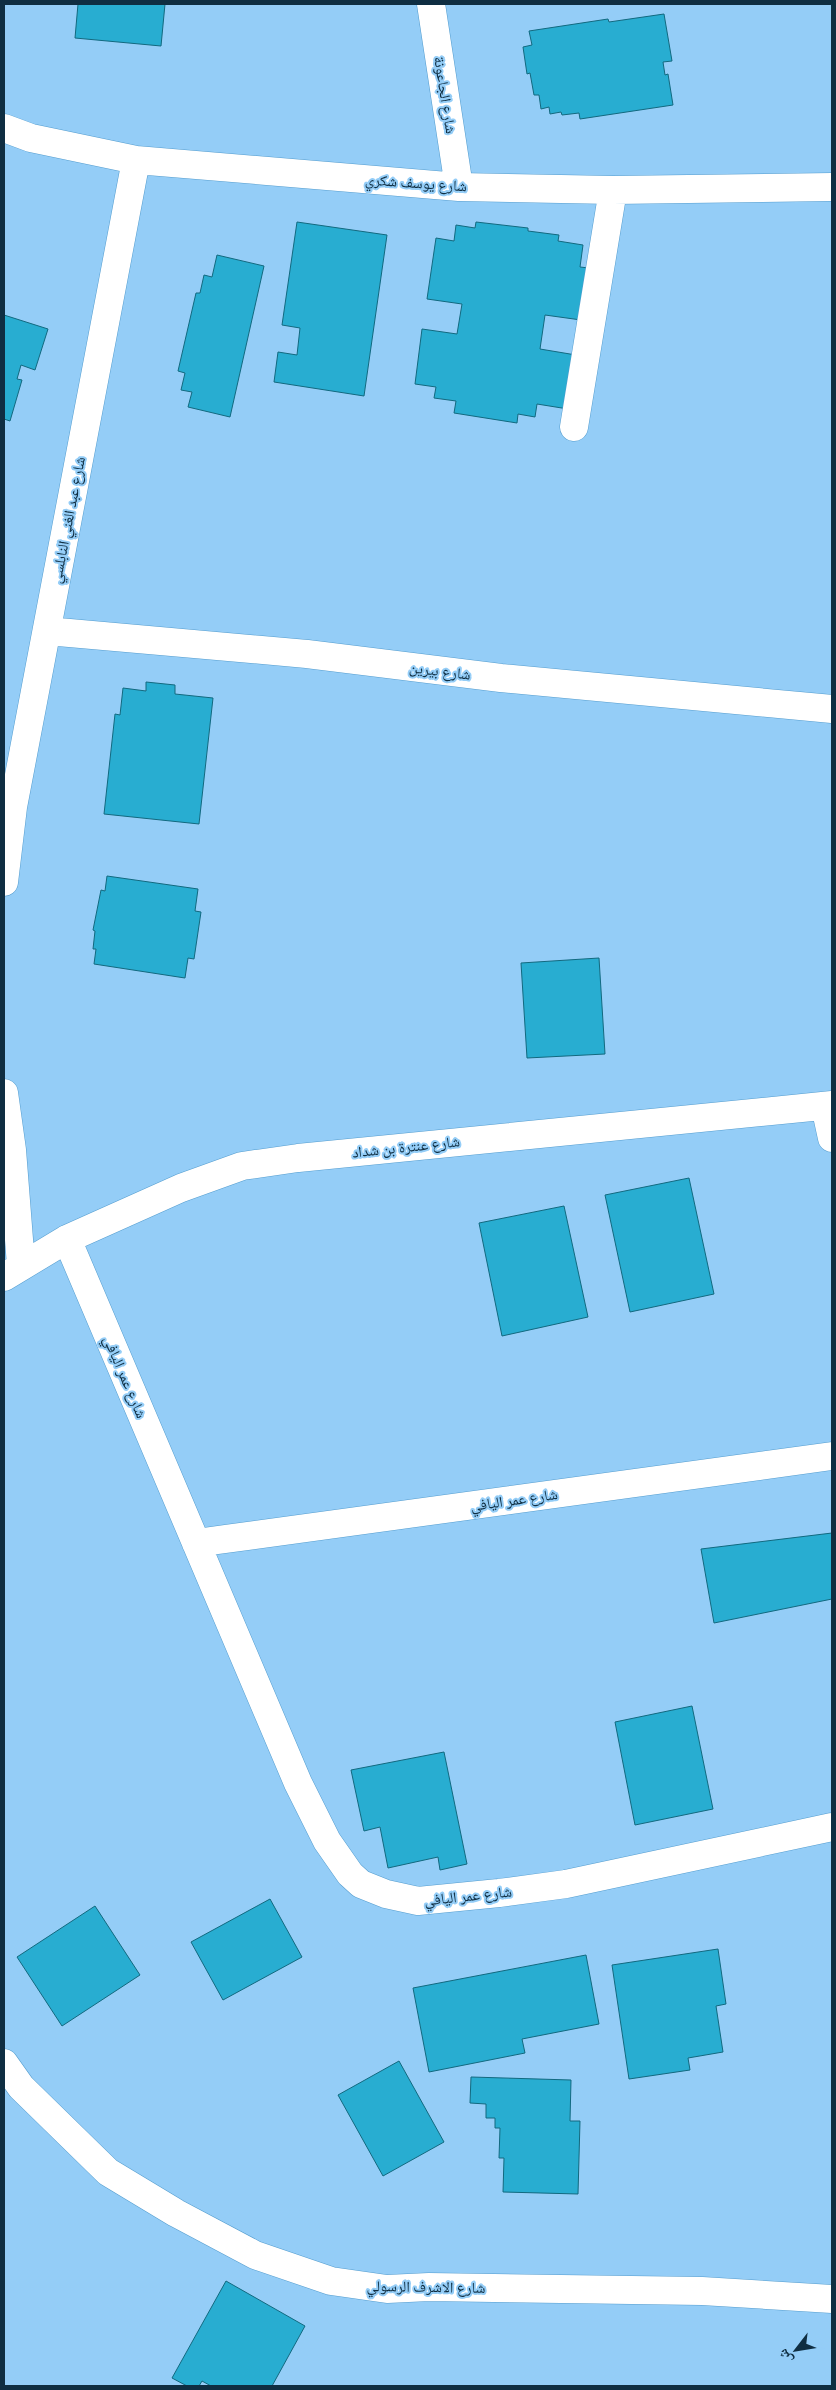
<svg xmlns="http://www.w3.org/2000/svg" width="836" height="2390" font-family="'Fira Sans Condensed','Noto Naskh Arabic',sans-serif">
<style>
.building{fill:#28add1;stroke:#12697f}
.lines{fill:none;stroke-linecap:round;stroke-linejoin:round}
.minor-casing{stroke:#549dcf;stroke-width:29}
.minor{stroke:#fff;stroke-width:28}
.labels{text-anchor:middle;stroke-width:4;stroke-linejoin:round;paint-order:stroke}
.street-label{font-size:15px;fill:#0f2e42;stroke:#94cdf7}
</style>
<rect width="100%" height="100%" fill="#94cdf7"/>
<path class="building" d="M78,4H165L161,46L75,38Z
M664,14L672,61L663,62L665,75L668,74L673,105L580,119L579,113L562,115L561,112L550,114L549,107L541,109L539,95H534L530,73L527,74L523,47L532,45L529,31L608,19L609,22Z
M297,222L387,235L364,396L274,382L278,352L297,355L300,328L282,325Z
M476,222L528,228V231L559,235L558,241L583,245L580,267L589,268L581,320L545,315L540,349L576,355L568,409L537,404L535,417L518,414L517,423L454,413L456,401L434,398L436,387L415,384L422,329L457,334L462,304L427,299L436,238L454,241L456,225L475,228Z
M217,255L264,266L230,417L188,407L192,392L181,390L185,373L178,371L196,293H200L204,275L212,277Z
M4,315L48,329L35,370L21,365L17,379L22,380L10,421L4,419Z
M146,682L175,685V694L213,698L199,824L104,814L115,714L120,715L123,688L146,691Z
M107,876L198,889L195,911L201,912L194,959L188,958L185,978L94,964L96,949H93L95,931L93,930L101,890L105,891Z
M599,958L605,1054L527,1058L521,963Z
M689,1178L714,1294L630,1312L605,1195Z
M564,1206L588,1317L502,1336L479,1223Z
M832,1533V1599L714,1623L701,1549Z
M692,1706L713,1809L635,1825L615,1722Z
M444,1752L467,1864L440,1870L438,1857L388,1868L380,1827L364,1831L351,1770Z
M270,1899L302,1957L223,2000L191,1942Z
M95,1906L140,1975L62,2026L17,1957Z
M718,1949L726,2004L716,2006L723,2052L688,2058L690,2070L629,2079L612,1965Z
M586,1955L599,2024L522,2039L525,2053L429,2072L413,1988Z
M399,2061L444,2142L383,2176L338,2095Z
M471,2077L571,2080L570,2121H580L578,2194L503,2192L504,2158H499L500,2128H495V2118H486V2104L470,2103Z
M226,2281L305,2326L272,2386H211L202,2381L199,2386H187L172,2378Z"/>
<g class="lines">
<defs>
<path id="minor" d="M431,4L459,187
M4,128L31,138L136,160L459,187L613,190L832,187
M574,427L613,190
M47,631L307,654L501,678L832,709
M4,882L13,807L136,160
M4,1093L12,1150L21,1265
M825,1106L832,1138
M67,1239L298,1783L327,1841L350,1874L361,1884L386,1894L418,1901L499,1893L566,1884L832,1827
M4,1277L67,1239L181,1188L242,1166L298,1158L832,1105
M196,1543L832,1456
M4,2063L21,2087L108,2172L176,2213L255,2255L331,2281L387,2289L429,2287L702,2291L832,2299"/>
</defs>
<use href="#minor" class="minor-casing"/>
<use href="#minor" class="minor"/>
</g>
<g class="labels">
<g class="street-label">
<text transform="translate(445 95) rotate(81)" y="5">شارع الجاعونة</text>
<text transform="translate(416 183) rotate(4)" y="5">شارع يوسف شكري</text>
<text transform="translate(68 520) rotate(-79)" y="5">شارع عبد الغني النابلسي</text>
<text transform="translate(440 671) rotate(7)" y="5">شارع بيرين</text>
<text transform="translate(406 1147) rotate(-6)" y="5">شارع عنترة بن شداد</text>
<text transform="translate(125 1377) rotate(67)" y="5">شارع عمر اليافي</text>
<text transform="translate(514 1500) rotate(-8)" y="5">شارع عمر اليافي</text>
<text transform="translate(468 1896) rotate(-6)" y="5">شارع عمر اليافي</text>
<text transform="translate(426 2287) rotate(1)" y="5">شارع الاشرف الرسولي</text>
</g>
</g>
<rect width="836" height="2390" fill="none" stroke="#0f2e42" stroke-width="10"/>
<g transform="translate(796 2350) rotate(239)" stroke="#94cdf7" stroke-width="4" paint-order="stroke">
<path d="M0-4L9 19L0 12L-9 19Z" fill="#0f2e42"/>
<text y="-8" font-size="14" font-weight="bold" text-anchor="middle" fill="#0f2e42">ش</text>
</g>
</svg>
